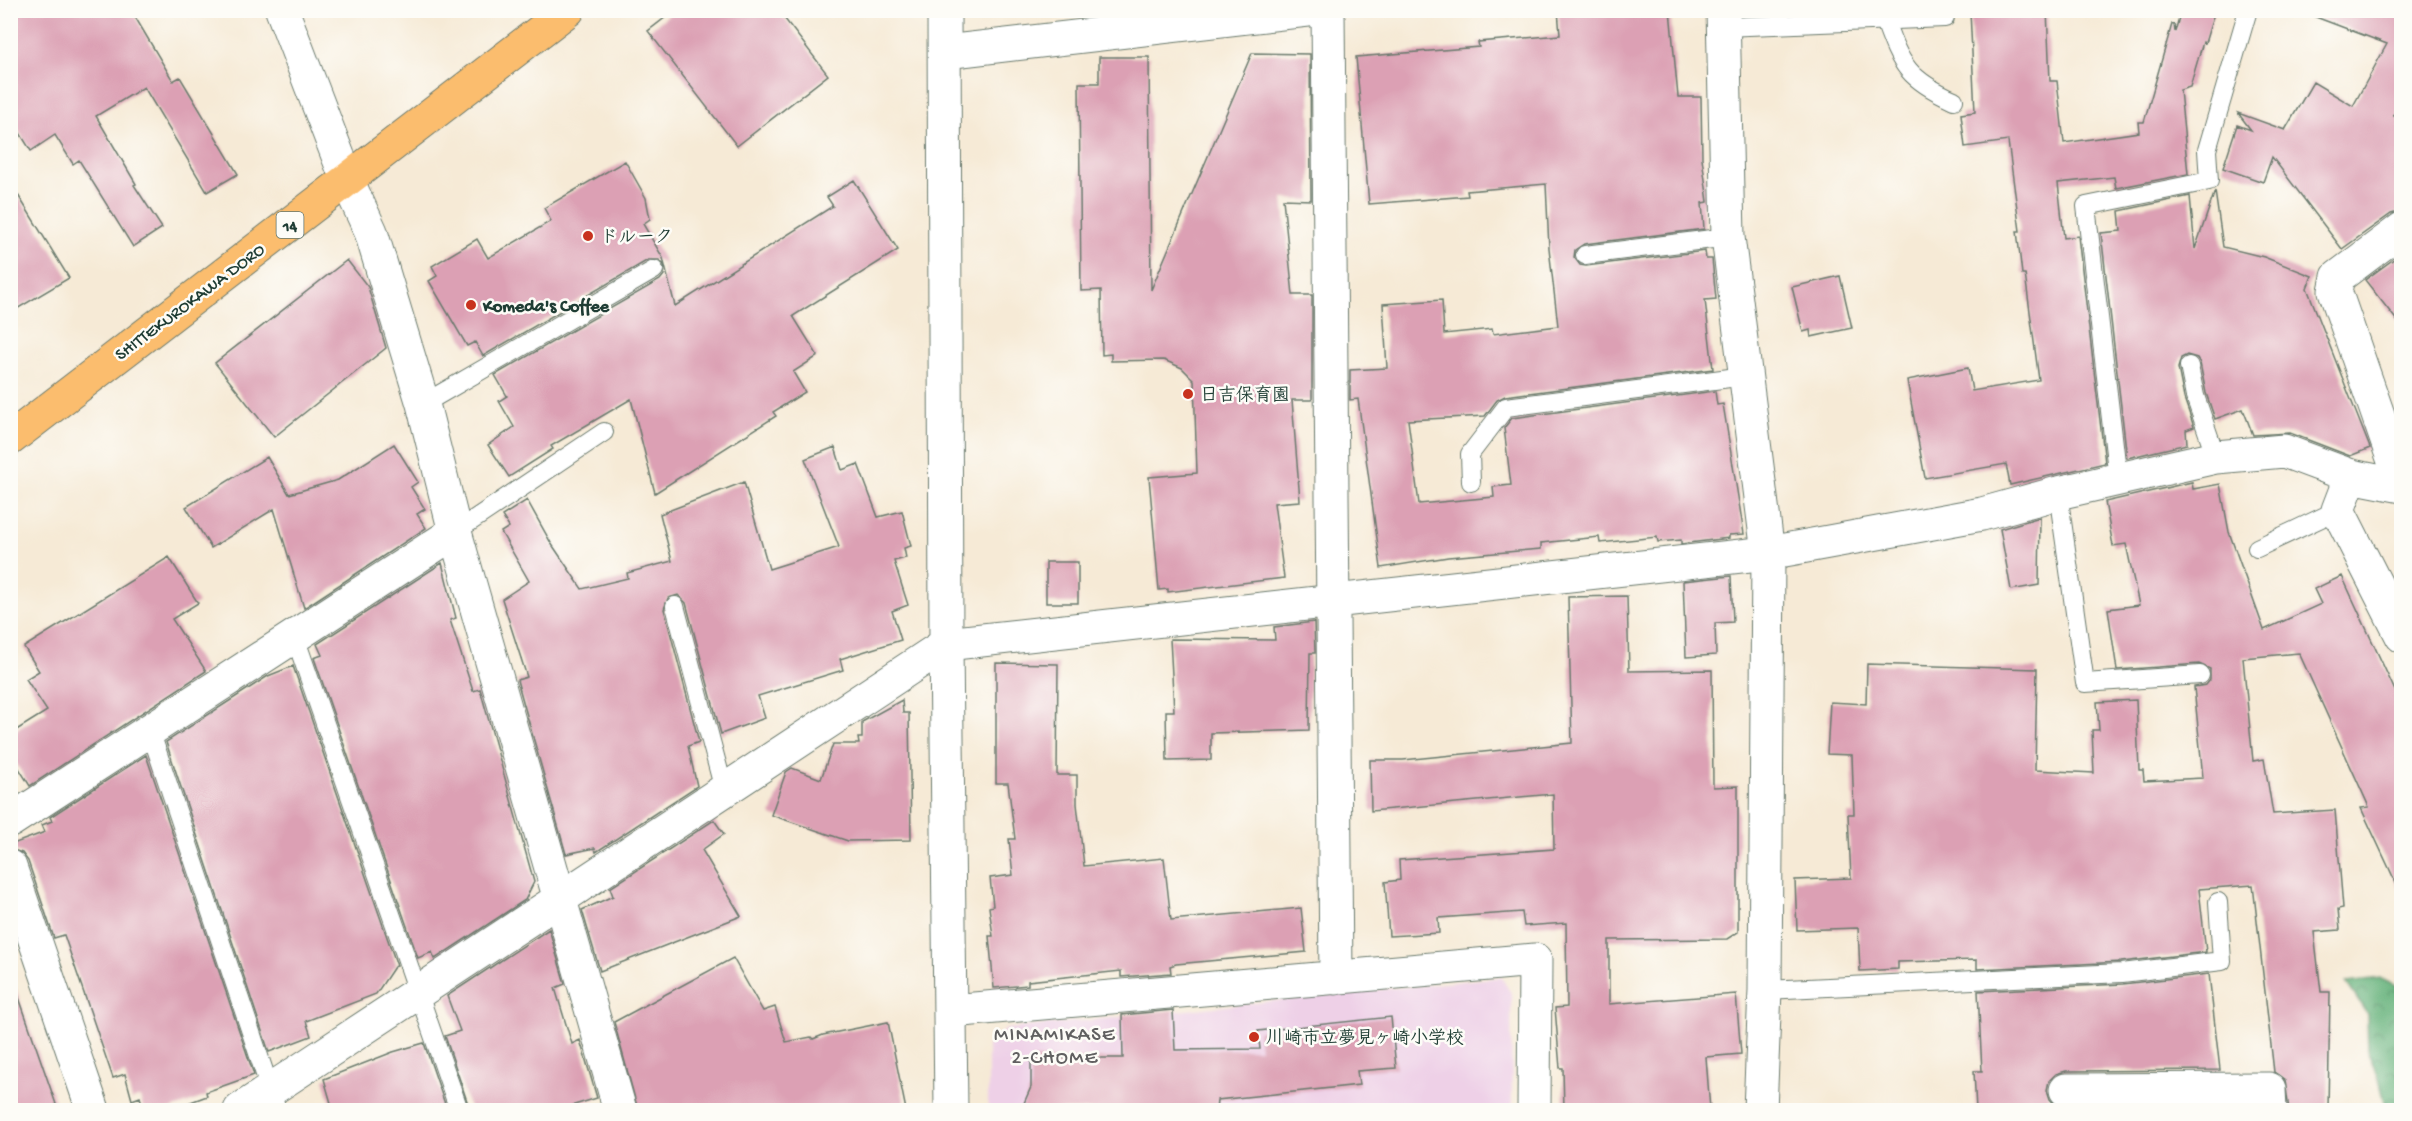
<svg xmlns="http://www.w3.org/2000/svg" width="2412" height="1121" font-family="'Gochi Hand','Klee One',sans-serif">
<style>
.built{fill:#eed0e7}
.forest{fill:url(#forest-crowns);stroke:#427858;stroke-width:1.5}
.building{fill:#dca0b4}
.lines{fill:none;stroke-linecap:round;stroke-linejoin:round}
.service-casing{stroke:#6a7a6d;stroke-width:20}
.minor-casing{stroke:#6a7a6d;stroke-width:35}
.tertiary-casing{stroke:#6a7a6d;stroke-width:35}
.primary-casing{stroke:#6a7a6d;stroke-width:35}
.path{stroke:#6a7a6d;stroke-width:4;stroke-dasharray:4.5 4.5;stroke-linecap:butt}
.service{stroke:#fff;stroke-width:18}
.minor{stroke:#fff;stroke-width:33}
.tertiary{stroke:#fff;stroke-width:33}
.primary{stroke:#fbbd6e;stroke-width:33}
.poi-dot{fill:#c8321e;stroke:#fdfcf7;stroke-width:2}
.labels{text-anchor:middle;stroke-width:5;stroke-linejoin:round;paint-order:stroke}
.shield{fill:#fdfcf7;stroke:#62766e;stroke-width:1.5}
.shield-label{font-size:16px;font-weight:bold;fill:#1f3d34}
.poi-label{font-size:18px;font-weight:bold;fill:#1f3d34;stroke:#fdfcf7;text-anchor:start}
.street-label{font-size:18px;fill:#1f3d34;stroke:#fdfcf7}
.neighbourhood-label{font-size:20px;letter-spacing:1.5px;fill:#616061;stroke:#fdfcf7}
</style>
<defs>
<pattern id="forest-crowns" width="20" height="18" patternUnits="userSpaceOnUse" patternTransform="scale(1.5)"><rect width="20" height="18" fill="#66b27c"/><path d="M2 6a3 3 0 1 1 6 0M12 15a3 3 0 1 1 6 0" fill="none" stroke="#539266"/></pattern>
</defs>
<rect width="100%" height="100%" fill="#fdfcf7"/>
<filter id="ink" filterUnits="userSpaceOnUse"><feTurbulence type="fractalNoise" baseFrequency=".0167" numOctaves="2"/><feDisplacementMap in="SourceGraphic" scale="12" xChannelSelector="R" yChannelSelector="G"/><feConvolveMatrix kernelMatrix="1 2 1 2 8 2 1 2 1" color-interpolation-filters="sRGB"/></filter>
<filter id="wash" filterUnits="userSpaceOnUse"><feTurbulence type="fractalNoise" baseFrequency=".008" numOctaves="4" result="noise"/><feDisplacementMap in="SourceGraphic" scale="24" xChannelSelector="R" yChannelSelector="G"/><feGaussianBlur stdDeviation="1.35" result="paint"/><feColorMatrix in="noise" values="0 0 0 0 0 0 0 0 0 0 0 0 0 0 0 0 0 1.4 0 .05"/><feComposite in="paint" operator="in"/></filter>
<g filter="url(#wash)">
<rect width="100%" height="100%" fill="#f6ead6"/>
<path class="built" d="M1501,977L1511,993L1512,1110H988V1045L1006,1029Z"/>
<path class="forest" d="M2381,978L2401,987V1110H2387L2378,1075L2368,1053L2367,1014L2346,982Z"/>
<g id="blocks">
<path class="building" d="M10,10H131L173,81L180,77L238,174L207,192L144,87L96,116L136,184L134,185L162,228L133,247L79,160L73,164L55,135L31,151L10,117Z
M675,10H778L828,75L737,146L648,31Z
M1558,10H1670L1678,97H1701L1702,158L1708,202L1702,203L1704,229L1584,244L1575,250L1574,257L1580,265L1586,266L1705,251L1706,259H1712L1716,299L1705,300L1713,369L1505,396L1497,400L1485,416L1408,420L1419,504L1494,497L1493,487L1511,485L1504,428L1512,418L1715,391L1717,405L1723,404L1744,534L1729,535V538L1681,544V540L1658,542L1657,537L1600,543L1599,537L1541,543V549L1448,557L1381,568L1358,399L1350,400V370L1387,368L1383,304L1442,300L1444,334L1492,329L1493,334L1558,326L1549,248L1546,184L1467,191L1468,196L1369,204L1356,57L1479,47L1478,42L1560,35Z
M1994,10H2047L2050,81H2057L2064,143L2139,132L2138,122H2144L2172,24L2174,25L2175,32L2181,10H2215L2205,43L2203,42L2190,87L2180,90L2188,174L2116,188L2114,177L2058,183L2064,238L2078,236L2105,463L2010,485L2006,464L1925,478L1907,380L1968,368L1972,391L2039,380L2025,274H2022L2017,231H2020L2008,141L1965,147L1961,114L1975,112L1970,12Z
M2305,10H2402V211L2391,214L2342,249L2272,157L2263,182L2223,168L2237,125L2251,130L2238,113L2285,130L2313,82L2353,106L2387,44L2305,13Z
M1252,53L1310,54L1311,200L1283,199L1293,295H1312V400H1292L1300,501L1274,503L1284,578L1168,592V589L1159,590L1149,477L1197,473L1194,380L1182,368L1164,360L1111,361V354L1102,355L1101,290L1081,291L1079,83H1099V57H1149L1151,290Z
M625,161L646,198L650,219L643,224L663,258L675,306L833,206L827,197L854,180L898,250L793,316L818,356L793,372L805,392L773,412L776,416L655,493L631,399L551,446L553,449L509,477L488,445L514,427L499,401L507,396L495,375L660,280L664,275V265L659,260H648L483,356L475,342L467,346L429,281L437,276L432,266L477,239L488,258L551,221L544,208Z
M10,182L69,278L10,313Z
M2215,191L2223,247L2264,257L2312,276L2307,288L2370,448L2350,456L2290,433L2253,435L2243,409L2215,419L2206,393L2200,363L2197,358L2187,355L2181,358L2178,368L2184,398L2194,427L2186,430L2187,444L2127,458L2101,233L2121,231L2119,211L2190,196L2195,249Z
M2402,253V327L2365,280Z
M347,260L368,287L386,348L274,437L215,363Z
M1840,276L1852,328L1811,337L1810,330L1803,332L1792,287Z
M394,444L418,482L411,487L425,509L417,514L426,528L304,608L274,509L211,548L186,507L267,457L289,494L338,480Z
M835,447L842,470L858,464L878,517L902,511L911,546L904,548L906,558L894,561L908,605L892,611L901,640L840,659L843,670L758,696L765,718L721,734L686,603L678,595L668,598L664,609L699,742L688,746L697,786L596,852L595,848L566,854L517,680L527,677L502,599L529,581L501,532L509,527L502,516L527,500L551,543L582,589L628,578L627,573L672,561L660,514L744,482L769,569L839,547L805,459Z
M2192,482L2193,489L2220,484L2229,532L2264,630L2321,604L2314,589L2342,576L2402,706V896L2361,808L2369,807L2299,653L2243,658L2253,761L2264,759L2273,814L2335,810L2343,908L2338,909L2340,930L2314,932L2321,992H2330L2328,1110H2289L2285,1080L2274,1072L2253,885L2199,889L2206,952L2121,962L1977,969V960L1898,962V969L1860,971L1858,928L1797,930L1795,880L1851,878L1848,814H1854L1852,755L1827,754L1830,702L1866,704L1867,664L2037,669L2035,770L2094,773L2092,730H2099L2097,702L2136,700L2139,770H2143L2144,781L2203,778L2194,687L2206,685L2210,680V669L2199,664L2117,670L2108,609L2139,605L2126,544L2113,546L2105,502Z
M2040,517L2039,585L2011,590L2000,529Z
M169,557L198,603L172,619L206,671L30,786L10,754V734L47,711L26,679L39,671L24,647Z
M1046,562H1078V603H1046Z
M442,563L456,618L450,620L473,691L480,689L534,882L525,900L435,959L432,952L418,958L314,658L322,655L317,644Z
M1731,576L1733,622L1715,623L1716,655L1686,657L1683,581Z
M1627,596L1629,671L1712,670L1713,787L1738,786V932L1727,939L1609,940V1004L1736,994L1741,1054L1706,1057L1710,1110H1564L1563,1068H1560L1555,1008L1567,1007L1566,923L1524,926L1522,912L1438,918L1439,933L1389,936L1385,882L1400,880L1399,860L1554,849L1553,794L1371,811L1370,760H1403L1572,743L1568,597Z
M1314,622L1315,653H1310L1309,730L1211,733V760L1167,761L1166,711H1174L1170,639L1275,640L1274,627Z
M996,663L1058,664L1057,775H1077V804L1084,866L1164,858L1171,920L1301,908L1306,952L1176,964L1170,966L1171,973L1121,977V971L1028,981V985L994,988L989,936H993L989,907L993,906L990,878L1013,875L1009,839H1015L1008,783H996Z
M293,666L397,966L394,967L376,994L306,1021L311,1036L269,1052L166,742L268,676Z
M902,700L903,713H909L911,840L848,841L771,815L786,772L792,768L821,779L833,744H859L858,738H862V722Z
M146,755L254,1075L206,1092L207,1096L169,1110H144L140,1097L132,1100L125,1074L113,1078L64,935L54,938L28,861L22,853L10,849V845L45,832L42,825L52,821L50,817Z
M714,820L724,834L702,850L741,916L600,971L582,910L613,896L610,888Z
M549,929L565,984L555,988L572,1044L580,1040L597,1098L558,1110H470L445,1036L460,1031L447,996Z
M733,958L763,1011L775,1007L786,1042L811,1037L813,1039L823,1035L888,1022L906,1110H638L614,1022Z
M2209,974L2220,1070L2066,1071L2056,1074L2049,1081L2047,1090L2050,1099L2057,1107L2066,1109L2130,1108V1110H1976L1974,1071H1982L1978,991L2123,984Z
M15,986L58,1110H10V987Z
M1173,1010L1175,1050L1260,1049L1258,1031L1391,1017L1396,1068L1357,1071L1359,1085L1217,1100L1216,1110H1021L1031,1087V1058H1123L1122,1015Z
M424,1043L447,1110H333L324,1079L393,1052Z"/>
</g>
</g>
<g filter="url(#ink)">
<use href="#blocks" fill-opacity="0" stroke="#6a7a6d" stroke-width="1.5"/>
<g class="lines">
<defs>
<path id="service" d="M1885,21C1901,66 1909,80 1954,100
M1723,27L1945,18
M1585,255L1728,237
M2189,366L2195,396L2216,457
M423,404L654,270
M2118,479L2086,206L2209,181L2207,150L2248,10
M1471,482L1470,454L1506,407L1745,376
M2058,493L2085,683L2200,675
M455,532L604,432
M2257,548L2338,510
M675,606L724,790
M295,637L459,1110
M150,730L277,1110
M1765,990L2122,973L2222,961L2218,902"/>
<path id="minor" d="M282,10L348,182L371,232L423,404L455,532L620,1110
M1328,10L1336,978
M945,52L1308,10
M2402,229L2338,277L2335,291L2402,484
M2351,476L2338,510L2402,636
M10,821L455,532
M10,867L93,1110
M951,1011L1535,960L1534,1110
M2066,1090L2269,1089L2270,1110
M240,1110L946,644L1768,553L1982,514L2058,493L2216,457L2284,451L2351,476L2402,486"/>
<path id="tertiary" d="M944,10L946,644L951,1110
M1723,10L1728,237L1768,553L1765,990L1760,1110"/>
<path id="primary" d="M10,439L568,10"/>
</defs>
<use href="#service" class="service-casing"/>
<use href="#minor" class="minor-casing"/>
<use href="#tertiary" class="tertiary-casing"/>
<use href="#primary" class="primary-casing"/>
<path class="path" d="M2393,116L2402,109"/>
<use href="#service" class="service"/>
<use href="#minor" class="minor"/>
<use href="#tertiary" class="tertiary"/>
<use href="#primary" class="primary"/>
</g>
</g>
<g class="poi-dot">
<circle cx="588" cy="236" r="6"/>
<circle cx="471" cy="305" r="6"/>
<circle cx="1188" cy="394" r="6"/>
<circle cx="1254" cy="1037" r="6"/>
</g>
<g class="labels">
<rect class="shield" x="276.5" y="212" width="27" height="26" rx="4.5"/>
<g class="shield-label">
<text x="290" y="231">14</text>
</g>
<g class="poi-label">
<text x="600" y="242">ドルーク</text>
<text x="483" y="311">Komeda's Coffee</text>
<text x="1200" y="400">日吉保育園</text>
<text x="1266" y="1043">川崎市立夢見ヶ崎小学校</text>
</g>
<g class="street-label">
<text transform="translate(189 301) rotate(-37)" y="6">SHITTEKUROKAWA DORO</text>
</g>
<g class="neighbourhood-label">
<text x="1055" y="1040">MINAMIKASE<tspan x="1055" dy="23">2-CHOME</tspan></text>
</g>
</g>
<rect width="2412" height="1121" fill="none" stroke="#fdfcf7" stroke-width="36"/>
</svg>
